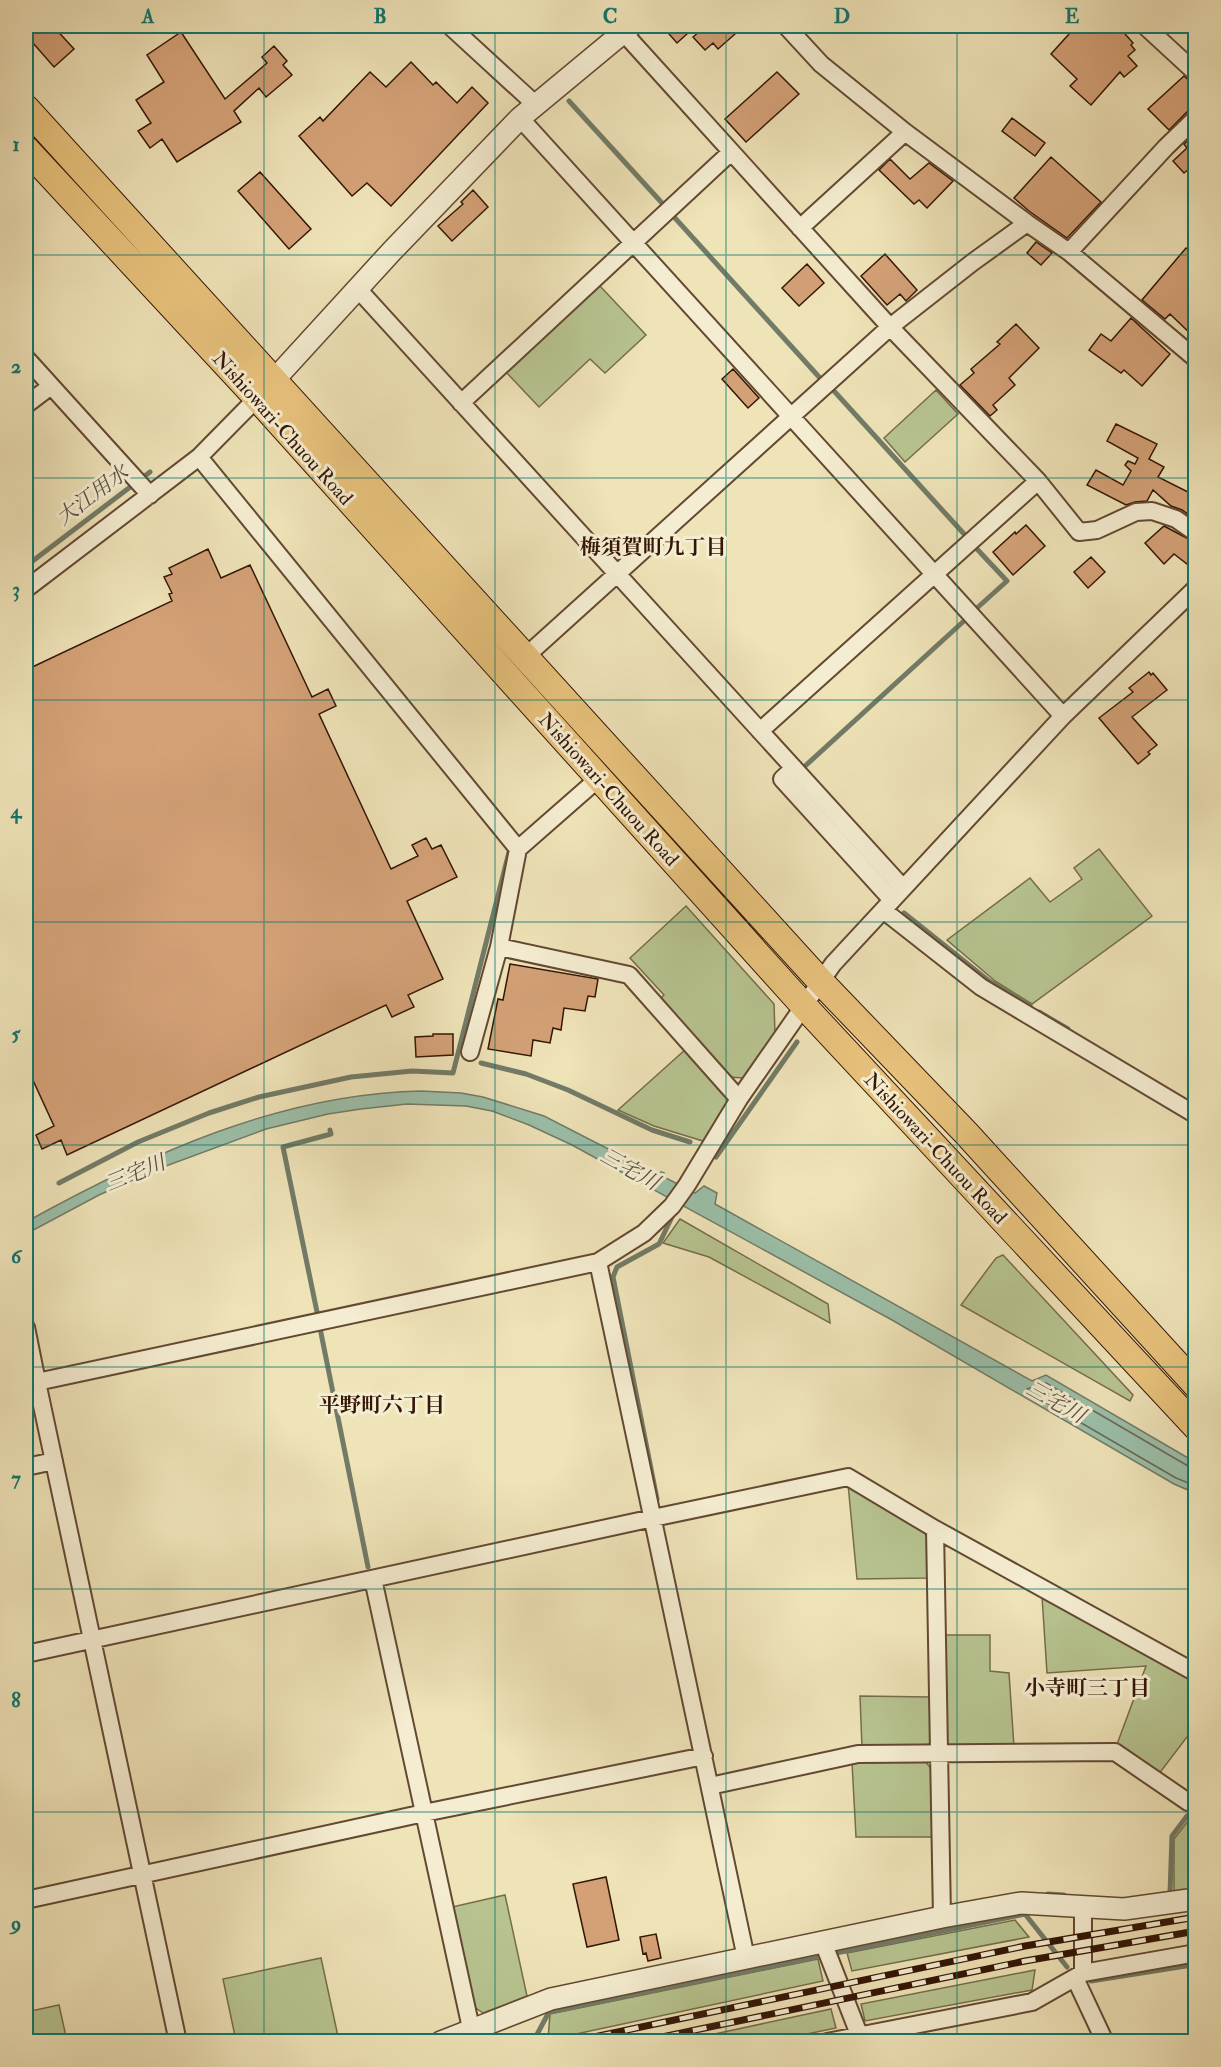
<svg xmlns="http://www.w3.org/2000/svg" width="1221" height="2067" font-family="'IM FELL Double Pica','Noto Serif JP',serif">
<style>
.green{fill:#b7c490;stroke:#766d4a;stroke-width:1.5}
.water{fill:#9bbfa9;stroke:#727b67;stroke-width:1.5}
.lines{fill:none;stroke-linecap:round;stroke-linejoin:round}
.shore{stroke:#686a57;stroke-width:1.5}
.stream{stroke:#727b67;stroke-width:5}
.building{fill:#d4a177;stroke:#341605;stroke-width:1.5}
.minor-casing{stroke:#634932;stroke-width:20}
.tertiary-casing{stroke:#634932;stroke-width:24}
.primary-casing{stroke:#341605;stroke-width:28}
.minor{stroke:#f5edd1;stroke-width:16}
.tertiary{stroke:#f5edd1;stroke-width:21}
.primary{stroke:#e8c27c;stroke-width:26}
.rail-casing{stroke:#341605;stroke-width:7}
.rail{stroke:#f5edd1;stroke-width:4.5;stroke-dasharray:14;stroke-linecap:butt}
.grid{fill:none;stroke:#0f766e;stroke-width:1.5;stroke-opacity:0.55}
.labels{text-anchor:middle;stroke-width:6;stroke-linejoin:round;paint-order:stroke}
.street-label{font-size:20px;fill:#341605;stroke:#f5edd1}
.water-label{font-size:21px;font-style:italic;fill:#58513e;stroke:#f5edd1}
.neighbourhood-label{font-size:21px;font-weight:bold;fill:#341605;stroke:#f5edd1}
.neatline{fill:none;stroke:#0f766e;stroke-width:2}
.grid-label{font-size:20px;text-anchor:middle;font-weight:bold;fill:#0f766e}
</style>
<rect width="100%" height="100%" fill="#efe3b8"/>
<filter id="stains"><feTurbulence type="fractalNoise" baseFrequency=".00333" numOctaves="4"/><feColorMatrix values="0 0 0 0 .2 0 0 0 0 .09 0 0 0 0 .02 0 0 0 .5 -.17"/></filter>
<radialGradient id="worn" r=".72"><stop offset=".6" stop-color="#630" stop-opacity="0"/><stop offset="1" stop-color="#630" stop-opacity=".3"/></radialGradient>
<path class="green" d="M599,285L646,335L605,373L590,359L539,407L506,372Z
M936,390L958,414L905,462L884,438Z
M1099,849L1152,916L1032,1004L995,981L947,940L1030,878L1050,902L1082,879L1074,868Z
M686,906L774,1004L775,1034L744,1078L728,1077L659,1000L664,995L630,958Z
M686,1049L726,1090L728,1104L703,1141L654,1126L618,1110Z
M680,1219L828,1304L830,1323L709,1257L663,1243Z
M1003,1255L1133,1395L1130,1401L961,1305L996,1258Z
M848,1484L923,1529L929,1542V1578L857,1579Z
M1042,1596L1195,1682V1737L1190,1733L1158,1775L1116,1747L1146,1666L1047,1673Z
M944,1635H990V1671L1009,1673L1014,1747L950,1748L945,1742Z
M860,1696L930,1697L931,1742L923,1748H862Z
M925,1761L932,1770L934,1837H856L852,1763L860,1762Z
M1195,1812V1891L1174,1895V1839Z
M505,1895L527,1996L483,2013L473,2006L452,1907Z
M1015,1920L1029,1937L852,1971L847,1953Z
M321,1958L339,2041H236L223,1979Z
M818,1959L823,1981L548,2040L550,2014Z
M1035,1970L1032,1990L865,2021L861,2004Z
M59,2005L67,2041H26V2012Z
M831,2009L836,2028L773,2041H682Z"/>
<path class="water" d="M421,1091L461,1093L483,1097L544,1116L659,1175L661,1172L664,1173L662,1176L695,1193L704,1186L717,1193L715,1204L1032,1381L1046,1375L1195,1462V1493L1174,1484L892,1320L572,1145L529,1125L492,1111L466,1106L407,1104L361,1109L328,1114L266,1129L155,1170L99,1195L26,1234V1222C147,1155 279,1094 421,1091Z"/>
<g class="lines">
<path class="shore" d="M1196,1467L1188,1466L1046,1383L1027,1389L1028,1392L1176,1478L1196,1486"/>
<path class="stream" d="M569,101L662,203
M675,218L820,378
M834,391L965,535
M976,548L1007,581L977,608
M26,566L150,472
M804,767L965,620
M904,913L989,981L1030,1006
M1039,1012L1068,1029
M481,1063L526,1074L568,1090L652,1130L690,1142
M716,1157L797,1042
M59,1183L138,1142L209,1113L259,1097L351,1077L412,1071L453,1073L509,852
M317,1312L283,1147L331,1134L330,1130
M320,1328L368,1567
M657,1499L613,1277L617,1267L659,1244L672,1217
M1048,1894L1064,1895
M1166,1894L1170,1893L1172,1836L1187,1816
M836,1953L1025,1914L1067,1967
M1091,1981L1192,1965L1196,1972
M534,2040L549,2012L816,1957"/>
</g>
<path class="building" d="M35,26H53L74,49L54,67L26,35Z
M662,26H682L688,33L677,43Z
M706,26H744L718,49L713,43L705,50L693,37Z
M1060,26H1118L1133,43L1131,45L1135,50L1128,56L1137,66L1124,77L1120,72L1091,105L1070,86L1077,79L1051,54L1069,34Z
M181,32L225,99L267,63L262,57L274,46L287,61L283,65L292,75L266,97L259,88L234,111L241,122L177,162L162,139L150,148L138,131L151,123L136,100L164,82L147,55Z
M411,62L433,85L436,82L457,103L472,87L488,103L391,206L367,183L352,196L299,136L320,117L323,121L370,72L386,87Z
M777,72L799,94L746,142L725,119Z
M1184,76L1196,87V108L1189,110L1169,130L1148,109Z
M1012,118L1045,143L1035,156L1002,131Z
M1196,133V163L1184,173L1173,161L1187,148L1184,144Z
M1051,157L1101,202L1067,238L1029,211L1014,198Z
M890,159L910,179L929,163L953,181L927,208L919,200L914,204L879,170Z
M260,172L311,229L289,249L238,191Z
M473,190L488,207L452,241L438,226L463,204L461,202Z
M1036,242L1052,253L1041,265L1027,253Z
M1186,248L1196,256V339L1170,314L1165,319L1142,300Z
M885,254L917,290L906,301L900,294L887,305L861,276Z
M807,264L824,283L799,306L782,288Z
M1131,318L1170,354L1142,386L1124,370L1121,373L1089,350L1101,334L1111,341Z
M1016,324L1039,348L1009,378L1015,385L993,405L997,410L990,416L960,385L974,373L971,369L1000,344L997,342Z
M733,369L759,398L748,408L722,379Z
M1116,424L1157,444L1149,459L1164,467L1158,477L1196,496V520L1182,510L1171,506L1153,490L1147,501L1135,502L1126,505L1087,485L1096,470L1123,485L1131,471L1125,465L1128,461L1135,464L1138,458L1107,441Z
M1026,525L1045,546L1013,575L993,552L1015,532L1016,534Z
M1164,526L1196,543V571L1174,554L1164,564L1145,543Z
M208,549L221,578L250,565L312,697L328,689L336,706L319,714L391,869L418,856L412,845L426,838L432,849L441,845L457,877L407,901L443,979L408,995L414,1007L392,1017L386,1005L67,1155L61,1140L42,1149L36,1135L54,1126L26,1065V670L172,601L169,594L172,593L164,577L172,574L169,568Z
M1091,557L1105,572L1088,588L1074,572Z
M1149,672L1151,675L1153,673L1167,690L1132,717L1157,745L1148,752L1150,754L1138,764L1099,718L1133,692L1129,688Z
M510,964L598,979L595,997L588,996L585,1011L564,1008L561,1030L553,1028L550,1043L533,1040L531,1056L488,1049L498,999L503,1000Z
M433,1034H453V1055L416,1057L415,1037L433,1036Z
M606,1877L619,1940L587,1947L573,1884Z
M656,1934L661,1958L648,1961L646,1953L643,1954L640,1937Z"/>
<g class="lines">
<defs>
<path id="minor" d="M450,26L535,104
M786,26L821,64L905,132L1027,223L1069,252L1196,359
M1145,26L1196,73
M623,32L890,327L1038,481L1079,532L1097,530L1136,512L1152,511L1176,519L1196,533
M520,118L1063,716
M800,228L905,132
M1069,252L1166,147L1196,118
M357,288L903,888
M26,358L150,495
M461,403L731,152
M26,405L51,386
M199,457L518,849
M26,589L199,457L257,398
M525,657L890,327L973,262L1027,223
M760,731L1038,481
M794,768L782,779L892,900
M883,910L981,987L1196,1115
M499,947L629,975L739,1099
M470,1052L499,947L518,849L599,778
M598,1262L746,1958
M26,1327L37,1382
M26,1467L54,1461
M935,1529L942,1917
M373,1579L474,2042
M26,1654L653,1518L848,1477L935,1529L1196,1673
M710,1786L858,1754L1115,1752L1188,1802L1196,1804
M26,1900L424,1813L704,1756
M1083,1907V1973
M823,1942L862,2042
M1075,1978L1105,2042
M178,2042L37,1382L598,1262L644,1233L672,1206L687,1185L739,1099L833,964L1063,716L1196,588
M827,2042L1032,2002L1083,1973L1196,1953"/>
<path id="tertiary" d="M264,391L392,251L520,118L631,26
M441,2042L551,1999L942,1917L1021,1903L1124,1909L1196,1899"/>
<path id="primary" d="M26,108L821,982L966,1133L1196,1385
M26,149L257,398L804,1006L1196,1427"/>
</defs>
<use href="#minor" class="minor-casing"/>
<use href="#tertiary" class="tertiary-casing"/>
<use href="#primary" class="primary-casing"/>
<use href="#minor" class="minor"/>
<use href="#tertiary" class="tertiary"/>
<use href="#primary" class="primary"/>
<defs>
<path id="rail" d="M570,2042L1025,1946L1196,1917
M638,2042L1025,1961L1196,1931"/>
</defs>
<use href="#rail" class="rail-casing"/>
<use href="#rail" class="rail"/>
</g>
<path class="grid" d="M264,26V2042M495,26V2042M726,26V2042M957,26V2042M26,255H1196M26,478H1196M26,700H1196M26,922H1196M26,1145H1196M26,1367H1196M26,1589H1196M26,1812H1196"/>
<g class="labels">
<g class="street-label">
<text transform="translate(283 428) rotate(48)" y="7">Nishiowari-Chuou Road</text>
<text transform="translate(609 789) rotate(48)" y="7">Nishiowari-Chuou Road</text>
<text transform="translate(936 1148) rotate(47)" y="7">Nishiowari-Chuou Road</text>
</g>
<g class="water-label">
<text transform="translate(92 495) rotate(-37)" y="7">大江用水</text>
<text transform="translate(630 1169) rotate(29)" y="7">三宅川</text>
<text transform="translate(135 1173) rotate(-22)" y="7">三宅川</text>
<text transform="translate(1056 1402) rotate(29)" y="7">三宅川</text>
</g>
<g class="neighbourhood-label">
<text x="653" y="554">梅須賀町九丁目</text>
<text x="382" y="1412">平野町六丁目</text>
<text x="1087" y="1695">小寺町三丁目</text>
</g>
</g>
<rect width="1221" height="2067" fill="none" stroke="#efe3b8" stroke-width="66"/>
<rect x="33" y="33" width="1155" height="2001" class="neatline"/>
<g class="grid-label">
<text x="148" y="23">A</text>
<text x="380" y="23">B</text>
<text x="610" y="23">C</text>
<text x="842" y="23">D</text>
<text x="1072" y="23">E</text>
<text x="16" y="151">1</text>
<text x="16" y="373">2</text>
<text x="16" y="596">3</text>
<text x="16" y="818">4</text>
<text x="16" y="1040">5</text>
<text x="16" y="1263">6</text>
<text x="16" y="1485">7</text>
<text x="16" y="1707">8</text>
<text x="16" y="1930">9</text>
</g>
<rect width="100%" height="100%" filter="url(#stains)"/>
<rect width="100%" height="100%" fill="url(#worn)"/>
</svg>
